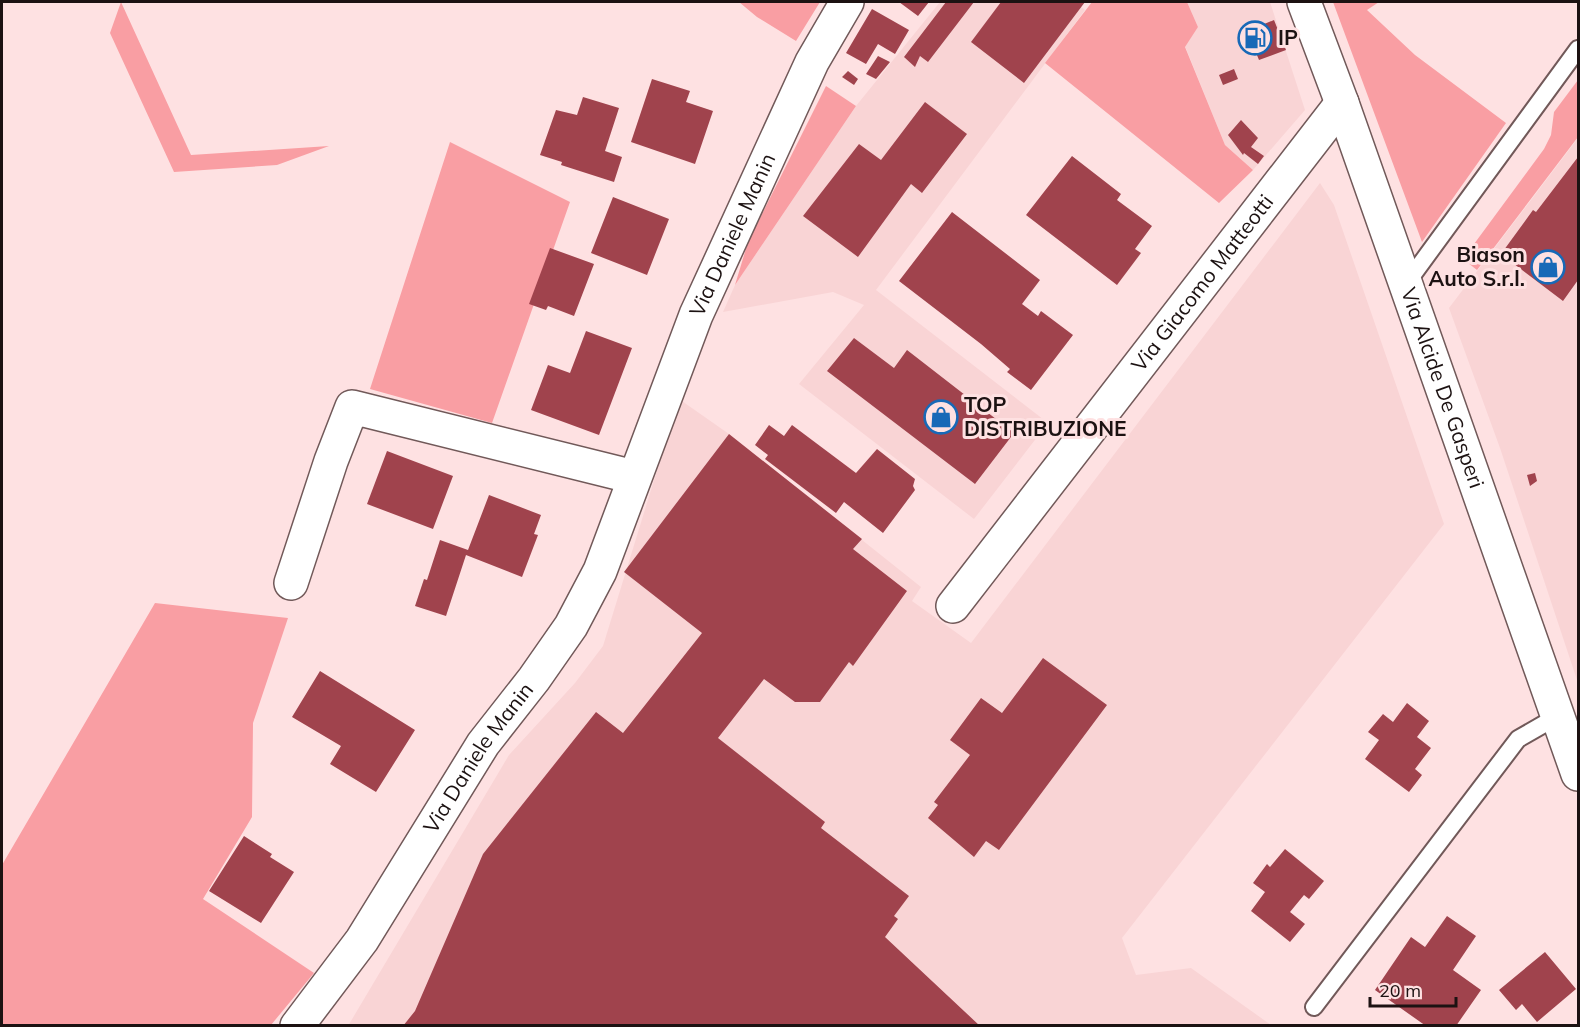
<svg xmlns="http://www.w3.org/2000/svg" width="1580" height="1027" font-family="Mulish,sans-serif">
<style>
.built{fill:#f9d4d5}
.green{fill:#f99ea3}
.building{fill:#a0434d}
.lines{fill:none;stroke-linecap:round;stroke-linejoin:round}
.lane-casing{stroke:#715959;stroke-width:20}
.street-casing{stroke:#715959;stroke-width:36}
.secondary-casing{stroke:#715959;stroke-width:36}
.lane{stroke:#fff;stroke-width:16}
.street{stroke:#fff;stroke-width:33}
.secondary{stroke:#fff;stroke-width:33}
.labels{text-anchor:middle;stroke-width:6;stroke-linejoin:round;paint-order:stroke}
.poi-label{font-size:21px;font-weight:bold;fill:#1c1212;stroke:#fee1e2;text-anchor:start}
.street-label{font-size:21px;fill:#1c1212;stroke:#fee1e2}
</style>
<rect width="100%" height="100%" fill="#fee1e2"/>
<path class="built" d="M940,2H1075L1085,10L876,290L1048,423L974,519L799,384L864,305L833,292L723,312L735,285L856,106Z
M1187,2H1270L1305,110L1253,170L1225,145L1185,46L1198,27Z
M1578,138V683L1500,448L1449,308Z
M1320,183L1334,205L1444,524L1122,938L1136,975L1191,968L1271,1025L348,1026L509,755L575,683L603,646L679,399L729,434L921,587L912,601L971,643Z"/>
<path class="green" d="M121,2L191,155L329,146L277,165L174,172L110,33Z
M739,2H820L796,41L757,17Z
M1092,2H1187L1198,27L1185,47L1225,145L1253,170L1219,203L1045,63Z
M1333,2H1379L1367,10L1415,55L1506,123L1422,242Z
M1578,80V137L1477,270L1463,259L1544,149L1551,135L1554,112Z
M826,86L856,106L735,285L748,242Z
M450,142L570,202L492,423L370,389Z
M155,603L288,618L253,723L252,817L203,899L314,973L271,1025H2V865Z"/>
<path class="building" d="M899,2H929L918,16Z
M946,2H974L928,62L920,56L915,67L904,57Z
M1001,2H1085L1024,83L971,42Z
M872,9L909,30L895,54L878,44L866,64L846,53Z
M1274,20L1286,50L1259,60L1247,31Z
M878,56L890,62L876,79L866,74Z
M1234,69L1238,79L1223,85L1219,75Z
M848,71L858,79L854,85L842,77Z
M652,79L690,91L686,102L713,111L695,164L631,142Z
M583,97L619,108L605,151L622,157L614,182L561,165L562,162L540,155L556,110L577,115Z
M925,102L967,134L922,193L911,184L858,257L803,216L859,144L881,160Z
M1241,120L1258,138L1251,147L1264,156L1258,164L1244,153L1243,155L1228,135Z
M1072,156L1121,194L1117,200L1152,226L1135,249L1141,253L1117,285L1026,215Z
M1578,157V280L1563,301L1501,254L1533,210L1536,212Z
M613,197L669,219L647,275L591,253Z
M952,212L1040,280L1022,304L1038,316L1041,311L1073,335L1031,390L1007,372L1010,369L981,344L899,281Z
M550,248L594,264L574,316L548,306L546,310L529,304Z
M586,331L632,348L599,435L531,410L548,365L570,373Z
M854,338L894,368L907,350L1014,433L975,484L827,371Z
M769,425L784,436L792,425L856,473L877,449L915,479L913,486L915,490L883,533L844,502L836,513L765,459L768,455L755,445Z
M729,434L862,539L853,549L907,591L853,666L849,662L820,702H795L764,679L718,738L825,822L821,828L909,896L894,916L898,919L885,937L980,1026H403L415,1011L483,854L596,712L623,733L702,633L624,572Z
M387,451L453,476L433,529L367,504Z
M1535,473L1537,481L1530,486L1527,475Z
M489,495L541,515L534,534L538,535L522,577L466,555L446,616L415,606L424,579L427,580L440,540L468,550Z
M1043,658L1107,705L999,850L986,841L974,857L928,818L938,805L934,802L970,755L950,740L981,698L1002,713Z
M320,671L415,730L376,792L330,764L341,746L292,717Z
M1407,703L1429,721L1417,737L1431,748L1415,769L1422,775L1409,792L1365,759L1379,740L1368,732L1383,714L1393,722Z
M244,836L272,854L270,857L294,872L261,923L209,891Z
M1285,849L1324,881L1309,899L1304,895L1290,912L1305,924L1290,942L1251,911L1265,892L1253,883L1267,864L1270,867Z
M1447,916L1476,936L1453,970L1481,990L1456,1026H1426L1375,990L1411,937L1425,947Z
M1545,952L1576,989L1537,1022L1522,1004L1516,1010L1499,990Z"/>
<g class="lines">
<defs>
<path id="lane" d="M1406,284L1578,49
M1314,1007L1518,739L1558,716"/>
<g id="street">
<path d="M291,583L331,461L352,407L634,477"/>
<path id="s1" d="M953,606L1342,103"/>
<path id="s2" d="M297,1026L362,940L483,744L534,679L571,626L600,571L696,315L812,62L847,2"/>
</g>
<g id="secondary">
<path id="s3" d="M1304,2L1342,103L1578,774"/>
</g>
</defs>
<use href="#lane" class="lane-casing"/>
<use href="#street" class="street-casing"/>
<use href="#secondary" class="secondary-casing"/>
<use href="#lane" class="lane"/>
<use href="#street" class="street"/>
<use href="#secondary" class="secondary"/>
</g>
<defs>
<symbol id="fuel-ring" viewBox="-11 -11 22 22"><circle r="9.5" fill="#fee1e2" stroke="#1869b7" stroke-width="1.5"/><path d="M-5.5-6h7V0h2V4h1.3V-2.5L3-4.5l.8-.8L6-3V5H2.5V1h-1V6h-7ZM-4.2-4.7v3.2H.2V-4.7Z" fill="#1869b7"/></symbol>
<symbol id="shop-ring" viewBox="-11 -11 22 22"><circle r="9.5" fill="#fee1e2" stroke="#1869b7" stroke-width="1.5"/><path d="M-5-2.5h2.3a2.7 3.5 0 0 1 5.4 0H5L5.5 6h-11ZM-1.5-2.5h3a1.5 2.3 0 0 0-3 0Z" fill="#1869b7"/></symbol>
</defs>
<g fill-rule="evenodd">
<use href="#fuel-ring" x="1236" y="19" width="38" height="38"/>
<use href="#shop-ring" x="1529" y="248" width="38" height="38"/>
<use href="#shop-ring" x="922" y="398" width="38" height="38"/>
</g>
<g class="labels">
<g class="poi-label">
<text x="1278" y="45">IP</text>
<text x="1525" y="262" text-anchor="end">Biason<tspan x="1525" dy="24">Auto S.r.l.</tspan></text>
<text x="964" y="412">TOP<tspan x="964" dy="24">DISTRIBUZIONE</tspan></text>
</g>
<g class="street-label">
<text dy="7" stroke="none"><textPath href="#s2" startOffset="909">Via Daniele Manin</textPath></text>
<text dy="7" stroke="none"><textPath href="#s1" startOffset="408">Via Giacomo Matteotti</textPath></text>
<text dy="7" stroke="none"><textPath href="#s3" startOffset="410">Via Alcide De Gasperi</textPath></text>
<text dy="7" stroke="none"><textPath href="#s2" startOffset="324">Via Daniele Manin</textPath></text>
</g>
</g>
<rect width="1580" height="1027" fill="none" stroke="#1c1212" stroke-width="6"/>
<path d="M1370 997v9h86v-9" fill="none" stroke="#1c1212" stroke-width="3"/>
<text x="1379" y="997" font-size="18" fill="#1c1212" stroke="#fee1e2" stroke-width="4.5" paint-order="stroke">20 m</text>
</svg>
